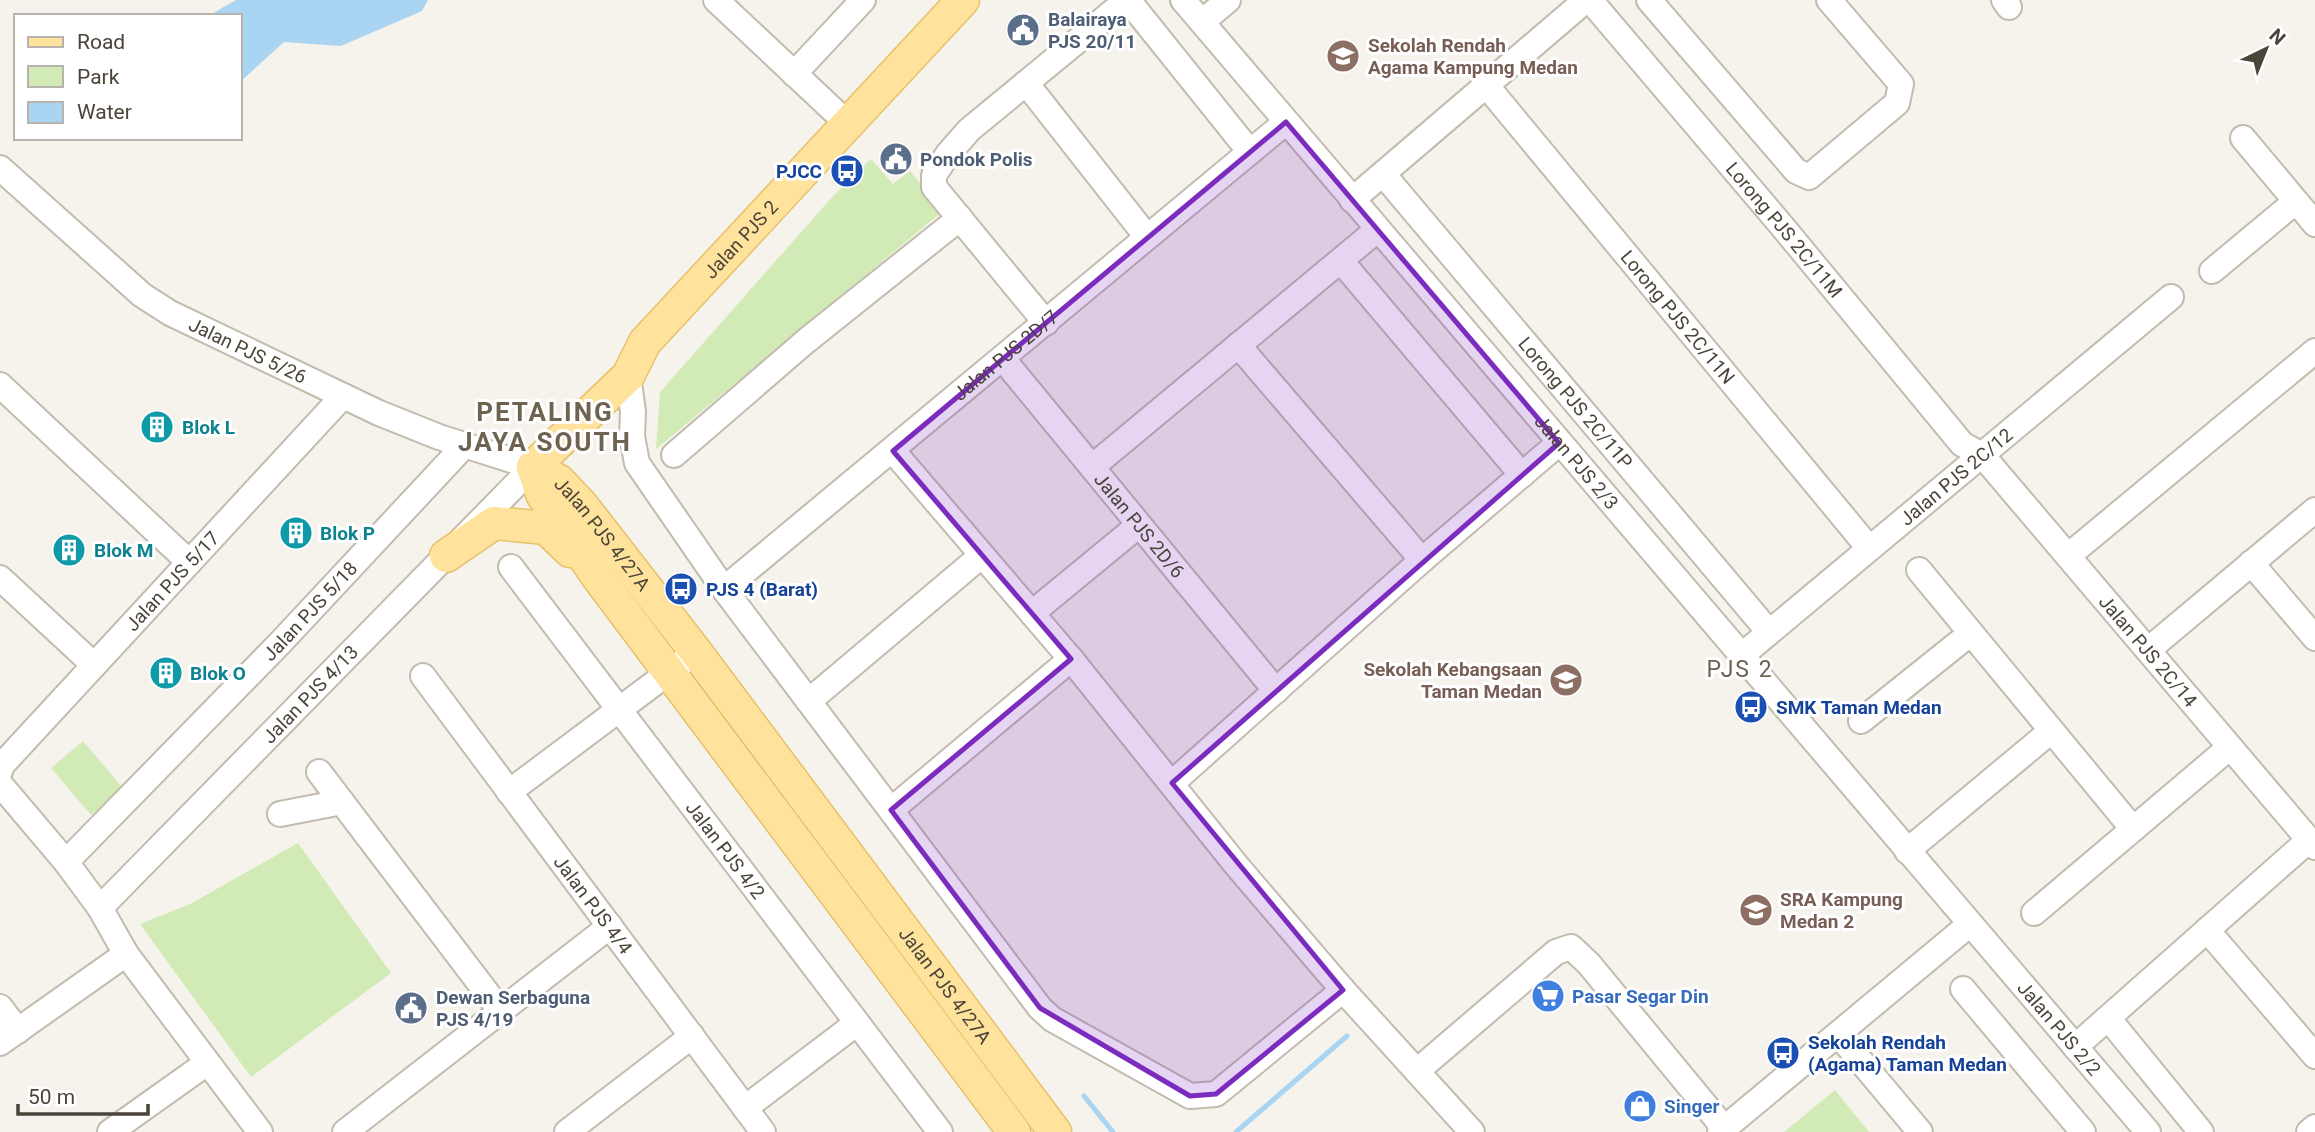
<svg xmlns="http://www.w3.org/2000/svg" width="2315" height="1132" font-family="Roboto,sans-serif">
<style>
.green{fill:#d2eab5}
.water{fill:#a9d4f2}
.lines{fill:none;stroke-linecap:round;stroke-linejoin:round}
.stream{stroke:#a9d4f2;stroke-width:5}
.minor-casing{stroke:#c2bbae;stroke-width:28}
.major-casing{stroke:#e6c16a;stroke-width:35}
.minor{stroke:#fff;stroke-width:24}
.major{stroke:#ffe39c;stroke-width:32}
.marked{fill:#7b2cbf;fill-opacity:0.2;stroke:#7b2cbf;stroke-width:5;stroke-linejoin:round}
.labels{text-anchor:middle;stroke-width:6;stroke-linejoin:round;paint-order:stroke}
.service-label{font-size:19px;font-weight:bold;fill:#4e5e75;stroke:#fff;text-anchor:start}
.education-label{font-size:19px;font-weight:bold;fill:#785e54;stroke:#fff;text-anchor:start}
.transit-label{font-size:19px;font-weight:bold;fill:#164399;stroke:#fff;text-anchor:start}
.street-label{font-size:19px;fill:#4b4439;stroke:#fff}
.culture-label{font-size:19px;font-weight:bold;fill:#0d838f;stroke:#fff;text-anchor:start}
.shop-label{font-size:19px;font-weight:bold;fill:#366cbe;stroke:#fff;text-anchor:start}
.quarter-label{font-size:23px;letter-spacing:2px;fill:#6e6250;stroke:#fff}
.district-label{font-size:26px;font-weight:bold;letter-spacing:2px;fill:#6e6250;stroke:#fff}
</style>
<rect width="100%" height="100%" fill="#f6f3ec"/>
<path class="green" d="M871,159L893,184L910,171L943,211L656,449L660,392L833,196Z
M83,741L123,788L91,815L51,768Z
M298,843L391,973L251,1077L140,924L190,904Z
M1835,1090L1869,1132H1784Z"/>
<path class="water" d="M236,0H428L422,11L341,46L284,42L240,82V16H208Z"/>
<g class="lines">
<path class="stream" d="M1084,1096L1113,1132
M1236,1132L1347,1036"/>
<defs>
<g id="minor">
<path d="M716,0L848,124"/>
<path d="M1128,0L1250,152"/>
<path id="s1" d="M1183,0L2148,1132"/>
<path id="s2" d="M1590,0L1782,226L1962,444L1982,455L2315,847"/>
<path d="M1649,0L1796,171L1809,177L1897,103L1901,84L1829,0"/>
<path d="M2004,0L2009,7"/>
<path d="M1202,22L1228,0"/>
<path d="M794,74L863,0"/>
<path d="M1026,83L1147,237"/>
<path id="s3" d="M1486,85L1869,548"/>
<path d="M2243,138L2315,224"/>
<path id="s4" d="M0,168L142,295L170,313L379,413L439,437L533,467L100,908"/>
<path id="s5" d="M1383,174L1769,632"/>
<path d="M1352,200L1586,0"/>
<path d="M1341,261L1522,475"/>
<path d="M2212,271L2295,202"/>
<path d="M1046,323L934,187V175L948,154L969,130L1127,0"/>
<path d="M1238,345L1422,560"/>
<path id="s6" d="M1003,359L1276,691"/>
<path d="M628,376L633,412L632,436L637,463L724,589L1040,1008L1052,1019L1190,1096L1216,1094L1343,990"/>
<path d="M0,385L189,562"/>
<path d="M893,451L1071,659L1237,866L1343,990L1472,1132"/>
<path d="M674,455L806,341L960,218"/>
<path d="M1092,467L1377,230"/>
<path d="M2068,556L2315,351"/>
<path d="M2251,563L2315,638"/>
<path id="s7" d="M511,567L940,1132"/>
<path d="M1919,570L2133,829"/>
<path d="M0,578L94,665"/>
<path id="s8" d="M724,589L1286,122"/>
<path d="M1032,613L1139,525"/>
<path d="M2148,650L2315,510"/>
<path id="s9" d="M1741,656L2171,297"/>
<path id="s10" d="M423,676L763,1132"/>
<path d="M809,701L981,556"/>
<path d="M1861,721L1971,633"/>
<path id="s11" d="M0,771L2,765L343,396"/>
<path d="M319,772L500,1010"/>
<path d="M1172,783L1422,560L1559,443"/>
<path d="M0,784L66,862L100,908L126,954L260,1132"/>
<path d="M509,792L696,652"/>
<path d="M891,810L1071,659"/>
<path d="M280,814L342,802"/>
<path d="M1907,851L2051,731"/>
<path id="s12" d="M66,862L281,642L464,446"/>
<path d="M2034,913L2230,747"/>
<path d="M2207,930L2315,1056"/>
<path d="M1963,989L2083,1132"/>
<path d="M0,1007L18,1031"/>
<path d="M2108,1018L2201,1132"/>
<path d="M1838,1034L1920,1132"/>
<path d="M0,1043L126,954"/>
<path d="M2075,1047L2309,840"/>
<path d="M1417,1071L1556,952L1571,947L1589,964L1724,1128"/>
<path d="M745,1108L857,1023"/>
<path d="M110,1132L207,1063"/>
<path d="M345,1132L610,926"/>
<path d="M567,1132L692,1036"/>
<path d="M1720,1132L1970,924"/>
<path d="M2309,1132L2315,1127"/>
</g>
<g id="major">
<path id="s13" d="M533,467L559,481L581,504L696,652L1055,1132"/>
<path d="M533,467L542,494L597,576L1014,1132"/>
<path id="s14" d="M533,467L628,376L645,342L963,0"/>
<path d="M446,556L494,523L546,528L570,551"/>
</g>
</defs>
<use href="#minor" class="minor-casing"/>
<use href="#major" class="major-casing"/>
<use href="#minor" class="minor"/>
<use href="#major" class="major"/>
</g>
<path class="marked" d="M1286,122L1559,443L1172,783L1343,990L1216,1094L1190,1096L1040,1008L891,810L1071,659L893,451Z"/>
<defs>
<symbol id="civic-disc" viewBox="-11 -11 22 22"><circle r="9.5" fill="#5c6f8a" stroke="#fff"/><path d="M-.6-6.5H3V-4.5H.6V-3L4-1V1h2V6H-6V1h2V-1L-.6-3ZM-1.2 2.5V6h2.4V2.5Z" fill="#fff"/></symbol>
<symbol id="school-disc" viewBox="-11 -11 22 22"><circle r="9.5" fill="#8d6e63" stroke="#fff"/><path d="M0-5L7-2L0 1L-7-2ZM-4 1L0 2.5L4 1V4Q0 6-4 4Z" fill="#fff"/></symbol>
<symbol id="bus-disc" viewBox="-11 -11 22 22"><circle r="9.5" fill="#1a4fb4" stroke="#fff"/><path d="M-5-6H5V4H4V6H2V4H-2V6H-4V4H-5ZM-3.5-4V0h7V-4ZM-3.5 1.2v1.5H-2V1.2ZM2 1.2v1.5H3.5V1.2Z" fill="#fff"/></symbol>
<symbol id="building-disc" viewBox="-11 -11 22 22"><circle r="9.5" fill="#0f9aa8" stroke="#fff"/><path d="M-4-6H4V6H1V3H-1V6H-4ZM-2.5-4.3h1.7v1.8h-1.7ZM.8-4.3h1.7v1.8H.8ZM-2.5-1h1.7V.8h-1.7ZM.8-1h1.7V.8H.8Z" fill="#fff"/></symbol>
<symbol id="supermarket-disc" viewBox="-11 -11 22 22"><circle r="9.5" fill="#3f7fe0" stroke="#fff"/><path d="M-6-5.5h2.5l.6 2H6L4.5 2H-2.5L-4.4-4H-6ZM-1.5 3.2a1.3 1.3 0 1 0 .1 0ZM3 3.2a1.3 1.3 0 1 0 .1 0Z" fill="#fff"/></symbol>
<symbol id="shop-disc" viewBox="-11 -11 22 22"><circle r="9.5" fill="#3f7fe0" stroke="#fff"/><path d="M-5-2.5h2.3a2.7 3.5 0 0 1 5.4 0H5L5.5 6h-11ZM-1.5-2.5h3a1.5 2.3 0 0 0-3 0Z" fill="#fff"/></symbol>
</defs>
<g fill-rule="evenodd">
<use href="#civic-disc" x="1004" y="11" width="38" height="38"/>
<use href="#school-disc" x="1324" y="37" width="38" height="38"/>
<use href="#civic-disc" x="877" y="140" width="38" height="38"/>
<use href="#bus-disc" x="828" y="152" width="38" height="38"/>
<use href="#building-disc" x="138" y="408" width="38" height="38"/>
<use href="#building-disc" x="277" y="514" width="38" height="38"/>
<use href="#building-disc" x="50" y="531" width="38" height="38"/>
<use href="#bus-disc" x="662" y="570" width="38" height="38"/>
<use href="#building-disc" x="147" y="654" width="38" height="38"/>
<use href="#school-disc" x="1547" y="661" width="38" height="38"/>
<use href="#bus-disc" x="1732" y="688" width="38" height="38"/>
<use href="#school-disc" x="1737" y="891" width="38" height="38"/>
<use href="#supermarket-disc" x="1529" y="977" width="38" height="38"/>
<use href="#civic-disc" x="392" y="989" width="38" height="38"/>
<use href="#bus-disc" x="1764" y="1034" width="38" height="38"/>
<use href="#shop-disc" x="1621" y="1087" width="38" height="38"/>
</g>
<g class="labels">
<g class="service-label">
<text x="1048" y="26">Balairaya<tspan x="1048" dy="22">PJS 20/11</tspan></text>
<text x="920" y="166">Pondok Polis</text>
<text x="436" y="1004">Dewan Serbaguna<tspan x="436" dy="22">PJS 4/19</tspan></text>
</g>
<g class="education-label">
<text x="1368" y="52">Sekolah Rendah<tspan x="1368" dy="22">Agama Kampung Medan</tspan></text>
<text x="1542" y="676" text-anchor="end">Sekolah Kebangsaan<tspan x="1542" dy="22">Taman Medan</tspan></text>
<text x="1780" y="906">SRA Kampung<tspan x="1780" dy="22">Medan 2</tspan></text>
</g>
<g class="transit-label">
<text x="822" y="178" text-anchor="end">PJCC</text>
<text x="706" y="596">PJS 4 (Barat)</text>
<text x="1776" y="714">SMK Taman Medan</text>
<text x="1808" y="1049">Sekolah Rendah<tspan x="1808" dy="22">(Agama) Taman Medan</tspan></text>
</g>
<g class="street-label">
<text dy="7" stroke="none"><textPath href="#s2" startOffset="301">Lorong PJS 2C/11M</textPath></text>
<text dy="7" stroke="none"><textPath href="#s14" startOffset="310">Jalan PJS 2</textPath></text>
<text dy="7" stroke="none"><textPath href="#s3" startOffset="301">Lorong PJS 2C/11N</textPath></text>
<text dy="7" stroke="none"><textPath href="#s4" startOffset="310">Jalan PJS 5/26</textPath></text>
<text dy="7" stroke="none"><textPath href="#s8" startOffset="366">Jalan PJS 2D/7</textPath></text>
<text dy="7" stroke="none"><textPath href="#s5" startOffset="299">Lorong PJS 2C/11P</textPath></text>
<text dy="7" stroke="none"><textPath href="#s1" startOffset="607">Jalan PJS 2/3</textPath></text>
<text dy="7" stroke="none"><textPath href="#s9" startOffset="280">Jalan PJS 2C/12</textPath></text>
<text dy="7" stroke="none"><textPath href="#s6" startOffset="215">Jalan PJS 2D/6</textPath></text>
<text dy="7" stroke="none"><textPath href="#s13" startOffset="98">Jalan PJS 4/27A</textPath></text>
<text dy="7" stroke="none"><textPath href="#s11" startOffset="257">Jalan PJS 5/17</textPath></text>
<text dy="7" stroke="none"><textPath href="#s12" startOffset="350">Jalan PJS 5/18</textPath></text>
<text dy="7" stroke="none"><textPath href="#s2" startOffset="859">Jalan PJS 2C/14</textPath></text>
<text transform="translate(310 694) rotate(-46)" y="7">Jalan PJS 4/13</text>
<text dy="7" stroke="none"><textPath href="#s7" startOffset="355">Jalan PJS 4/2</textPath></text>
<text dy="7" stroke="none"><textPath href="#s10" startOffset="285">Jalan PJS 4/4</textPath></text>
<text dy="7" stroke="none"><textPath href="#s13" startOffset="665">Jalan PJS 4/27A</textPath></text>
<text dy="7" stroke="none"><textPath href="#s1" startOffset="1351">Jalan PJS 2/2</textPath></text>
</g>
<g class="culture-label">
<text x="182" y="434">Blok L</text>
<text x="320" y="540">Blok P</text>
<text x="94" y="557">Blok M</text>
<text x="190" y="680">Blok O</text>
</g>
<g class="shop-label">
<text x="1572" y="1003">Pasar Segar Din</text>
<text x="1664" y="1113">Singer</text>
</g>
<g class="quarter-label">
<text x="1740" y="677">PJS 2</text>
</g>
<g class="district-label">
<text x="545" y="421">PETALING<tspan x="545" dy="30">JAYA SOUTH</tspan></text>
</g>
</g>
<rect x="14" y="14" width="228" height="126" fill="#ffffff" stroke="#b7b4b0" stroke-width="2"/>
<rect x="28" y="37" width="35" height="10" fill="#ffe39c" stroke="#b7b4b0" stroke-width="2"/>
<text x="77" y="49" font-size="21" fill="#4b4439">Road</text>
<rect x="28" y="66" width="35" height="21" fill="#d2eab5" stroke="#b7b4b0" stroke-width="2"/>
<text x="77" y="84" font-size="21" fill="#4b4439">Park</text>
<rect x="28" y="102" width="35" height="21" fill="#a9d4f2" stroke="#b7b4b0" stroke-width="2"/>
<text x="77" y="119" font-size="21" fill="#4b4439">Water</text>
<g transform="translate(2266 49) rotate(43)" stroke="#ffffff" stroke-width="5" paint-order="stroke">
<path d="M0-5L12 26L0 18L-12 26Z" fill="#4b4439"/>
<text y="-10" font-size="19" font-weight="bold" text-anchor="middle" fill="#4b4439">N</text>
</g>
<path d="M18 1104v10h130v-10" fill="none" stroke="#4b4439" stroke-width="3.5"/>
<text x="28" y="1104" font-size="21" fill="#4b4439" stroke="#ffffff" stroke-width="5" paint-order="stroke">50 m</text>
</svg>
